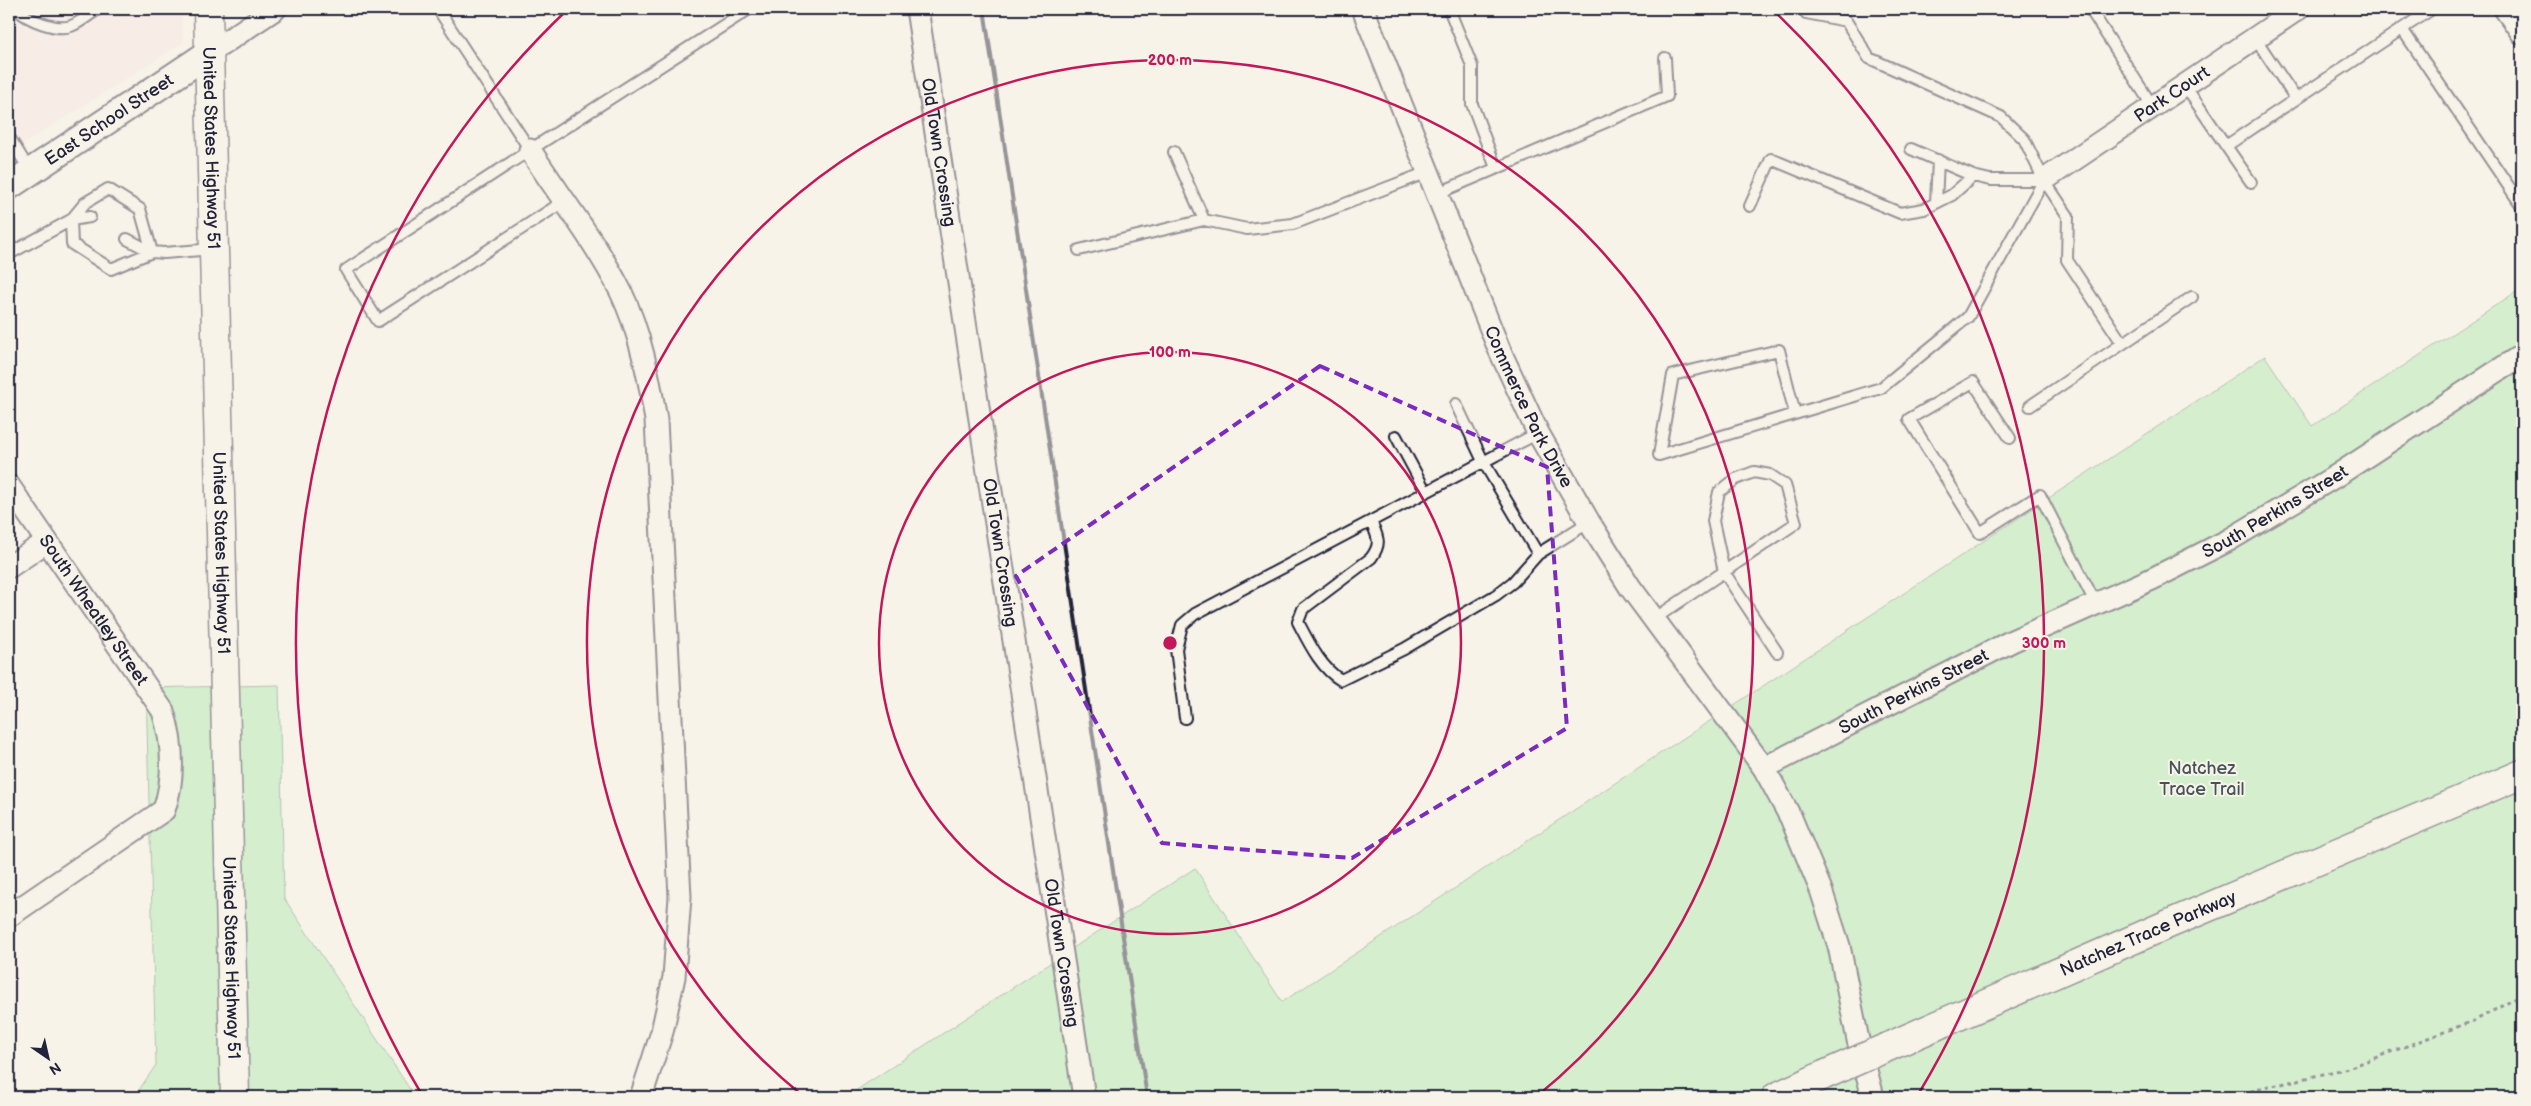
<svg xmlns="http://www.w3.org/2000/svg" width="2531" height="1106" font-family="'Balsamiq Sans',sans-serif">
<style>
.built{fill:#f6e4e5}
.green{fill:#abe9b0;stroke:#668676}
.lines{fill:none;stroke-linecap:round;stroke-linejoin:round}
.service-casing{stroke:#22223b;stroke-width:14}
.minor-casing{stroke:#22223b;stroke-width:25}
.tertiary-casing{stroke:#22223b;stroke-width:30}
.primary-casing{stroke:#22223b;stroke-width:31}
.path{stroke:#22223b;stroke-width:3;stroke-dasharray:4 4;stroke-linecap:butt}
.service{stroke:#f7f3e8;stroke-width:10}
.minor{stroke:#f7f3e8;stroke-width:21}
.tertiary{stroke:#f7f3e8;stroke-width:26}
.primary{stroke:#f7f3e8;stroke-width:28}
.rail{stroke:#22223b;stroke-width:4}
.primary-bridge-casing{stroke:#22223b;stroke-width:31;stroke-linecap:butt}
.primary-bridge{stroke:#f7f3e8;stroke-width:28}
.marked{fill:none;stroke:#7b2cbf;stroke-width:4;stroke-dasharray:10 6;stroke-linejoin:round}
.ring{fill:none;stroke:#c2185b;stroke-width:2.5}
.labels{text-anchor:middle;stroke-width:4;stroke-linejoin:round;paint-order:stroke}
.street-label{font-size:18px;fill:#22223b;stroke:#f7f3e8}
.park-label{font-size:18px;fill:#445458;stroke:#f7f3e8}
.centre{fill:#c2185b;stroke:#f7f3e8;stroke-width:2.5}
.ring-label{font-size:15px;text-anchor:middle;font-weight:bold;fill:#c2185b;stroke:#f7f3e8;stroke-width:4;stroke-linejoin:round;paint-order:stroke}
</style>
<rect width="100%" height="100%" fill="#f7f3e8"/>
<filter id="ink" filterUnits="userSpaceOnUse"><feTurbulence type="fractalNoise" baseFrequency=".02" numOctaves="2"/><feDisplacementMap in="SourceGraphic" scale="10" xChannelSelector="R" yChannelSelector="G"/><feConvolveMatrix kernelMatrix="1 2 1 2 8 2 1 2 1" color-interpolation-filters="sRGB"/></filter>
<g filter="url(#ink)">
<path class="built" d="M9,9H181L183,42L9,153Z"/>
<path class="green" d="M2522,288V1097H846L1195,868L1282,1002L2265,356L2312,426Z
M279,685L284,898L415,1097H134L156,1065L146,688Z"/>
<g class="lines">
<defs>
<path id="service" d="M17,9C27,20 57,31 71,26C80,23 90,14 98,9
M438,9L530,150L749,9
M1449,9L1472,66V104L1496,168
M1802,9L1806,13L1846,21L1869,58L2001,117L2024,139L2044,180L2068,216L2067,260L2122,343
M2090,9L2153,107
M2402,29L2522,206
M2255,38L2296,99L2432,9
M2185,86L2226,146L2296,99
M9,137L30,171
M2226,146L2251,182
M1911,149L1973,176L1990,180H2044
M530,150L346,270L378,321L563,202
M1174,152L1204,220
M108,189L140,209L152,252L111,269L72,244L71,220L85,203Z
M1436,194L1667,96L1665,58
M1936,203L1938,160
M1750,206L1771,159L1900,213L1924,209L1952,195L1973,176
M127,239L152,252L164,253L213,249
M1079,250L1204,220L1247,229L1293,224L1428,172
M9,254L71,220L90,217
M1456,404L1483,461L1538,554
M2030,406L2192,297
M1795,414L1779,350L1673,375L1659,455L1881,388L1968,317L2044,180
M1396,436L1426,492
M2010,438L1973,382L1909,419L1980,533L2040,495L2096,604
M1371,521C1378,538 1382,543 1371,558L1303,609L1298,622C1308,641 1321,669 1341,680L1404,649L1496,595L1513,582L1538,554L1589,522
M1654,619L1796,523L1785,485L1770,475L1754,472L1736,479L1719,492L1713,521L1724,572L1777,652
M1185,718L1176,649L1182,625L1195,614L1538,433"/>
<g id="minor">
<path id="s1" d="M917,9L1084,1097"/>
<path id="s2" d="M1363,9L1499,349L1538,433L1589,522L1630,587L1764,768L1791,818L1821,890L1839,946L1858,1040L1873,1097"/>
<path d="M2505,9L2522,33"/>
<path d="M209,53L275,9"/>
<path d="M530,150C560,197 596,242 621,292C640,332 649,377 656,420L680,897L674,977L662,1032L641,1097"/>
<path id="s3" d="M2044,180L2298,9"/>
<path id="s4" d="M9,486L163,711C173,743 175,777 164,810L9,916"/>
<path d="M9,567L46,542"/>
<path id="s5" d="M1764,768L2012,641L2152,579L2229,540L2336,476L2522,355"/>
</g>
<g id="tertiary">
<path id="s6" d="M9,186L209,53"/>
</g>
<g id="primary">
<path id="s7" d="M208,9L235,1097"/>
<path id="s8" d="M1874,1053L2164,926L2522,774"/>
<path d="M1776,1097L1824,1075"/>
</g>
</defs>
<use href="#service" class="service-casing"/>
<use href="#minor" class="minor-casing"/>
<use href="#tertiary" class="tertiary-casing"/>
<use href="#primary" class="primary-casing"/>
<path class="path" d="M2227,1097L2348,1068L2476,1020L2522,995"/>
<use href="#service" class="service"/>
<use href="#minor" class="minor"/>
<use href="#tertiary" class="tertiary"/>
<use href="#primary" class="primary"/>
<path class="rail" d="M984,9L1147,1097"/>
<defs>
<path id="primary-bridge" d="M1824,1075L1874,1053"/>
</defs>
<use href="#primary-bridge" class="primary-bridge-casing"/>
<use href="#primary-bridge" class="primary-bridge"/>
</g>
</g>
<path d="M0 0H2531V1106H0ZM1320,366L1547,467L1567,728L1352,858L1162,843L1016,576Z" fill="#f7f3e8" fill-opacity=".55" fill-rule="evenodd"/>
<path class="marked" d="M1320,366L1547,467L1567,728L1352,858L1162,843L1016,576Z"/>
<g class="ring">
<circle cx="1170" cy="643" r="291"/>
<path d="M803 1096A583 583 0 1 1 1537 1096"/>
<path d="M421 1093A874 874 0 0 1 568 9M1772 9A874 874 0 0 1 1919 1093"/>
</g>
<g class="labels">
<g class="street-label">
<text dy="6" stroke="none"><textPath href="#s3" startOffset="154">Park Court</textPath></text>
<text dy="6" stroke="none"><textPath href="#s6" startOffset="120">East School Street</textPath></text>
<text dy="6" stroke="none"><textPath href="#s7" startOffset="139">United States Highway 51</textPath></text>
<text dy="6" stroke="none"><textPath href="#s1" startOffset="145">Old Town Crossing</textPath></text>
<text dy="6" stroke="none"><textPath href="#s2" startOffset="431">Commerce Park Drive</textPath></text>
<text dy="6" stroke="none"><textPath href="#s5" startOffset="572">South Perkins Street</textPath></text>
<text dy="6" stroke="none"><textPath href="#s7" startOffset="544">United States Highway 51</textPath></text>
<text dy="6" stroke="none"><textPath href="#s1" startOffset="550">Old Town Crossing</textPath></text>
<text dy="6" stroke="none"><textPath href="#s4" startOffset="150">South Wheatley Street</textPath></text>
<text dy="6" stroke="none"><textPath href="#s5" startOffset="168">South Perkins Street</textPath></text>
<text dy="6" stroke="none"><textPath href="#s8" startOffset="299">Natchez Trace Parkway</textPath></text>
<text dy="6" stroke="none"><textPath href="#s1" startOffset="955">Old Town Crossing</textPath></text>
<text dy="6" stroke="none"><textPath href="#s7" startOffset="949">United States Highway 51</textPath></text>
</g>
<g class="park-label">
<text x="2202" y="774">Natchez<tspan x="2202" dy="21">Trace Trail</tspan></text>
</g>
</g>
<circle cx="1170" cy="643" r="8" class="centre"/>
<g class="ring-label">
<text x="1170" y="65">200 m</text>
<text x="1170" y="357">100 m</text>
<text x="2044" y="648">300 m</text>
</g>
<rect width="2531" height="1106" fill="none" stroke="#f7f3e8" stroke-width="30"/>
<rect x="15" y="15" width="2501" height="1076" fill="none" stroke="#22223b" stroke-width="2" filter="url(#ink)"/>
<g transform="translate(48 1058) rotate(146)" stroke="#f7f3e8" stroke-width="4" paint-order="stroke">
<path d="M0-4L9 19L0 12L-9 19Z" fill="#22223b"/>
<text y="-8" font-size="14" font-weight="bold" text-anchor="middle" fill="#22223b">N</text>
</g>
</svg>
